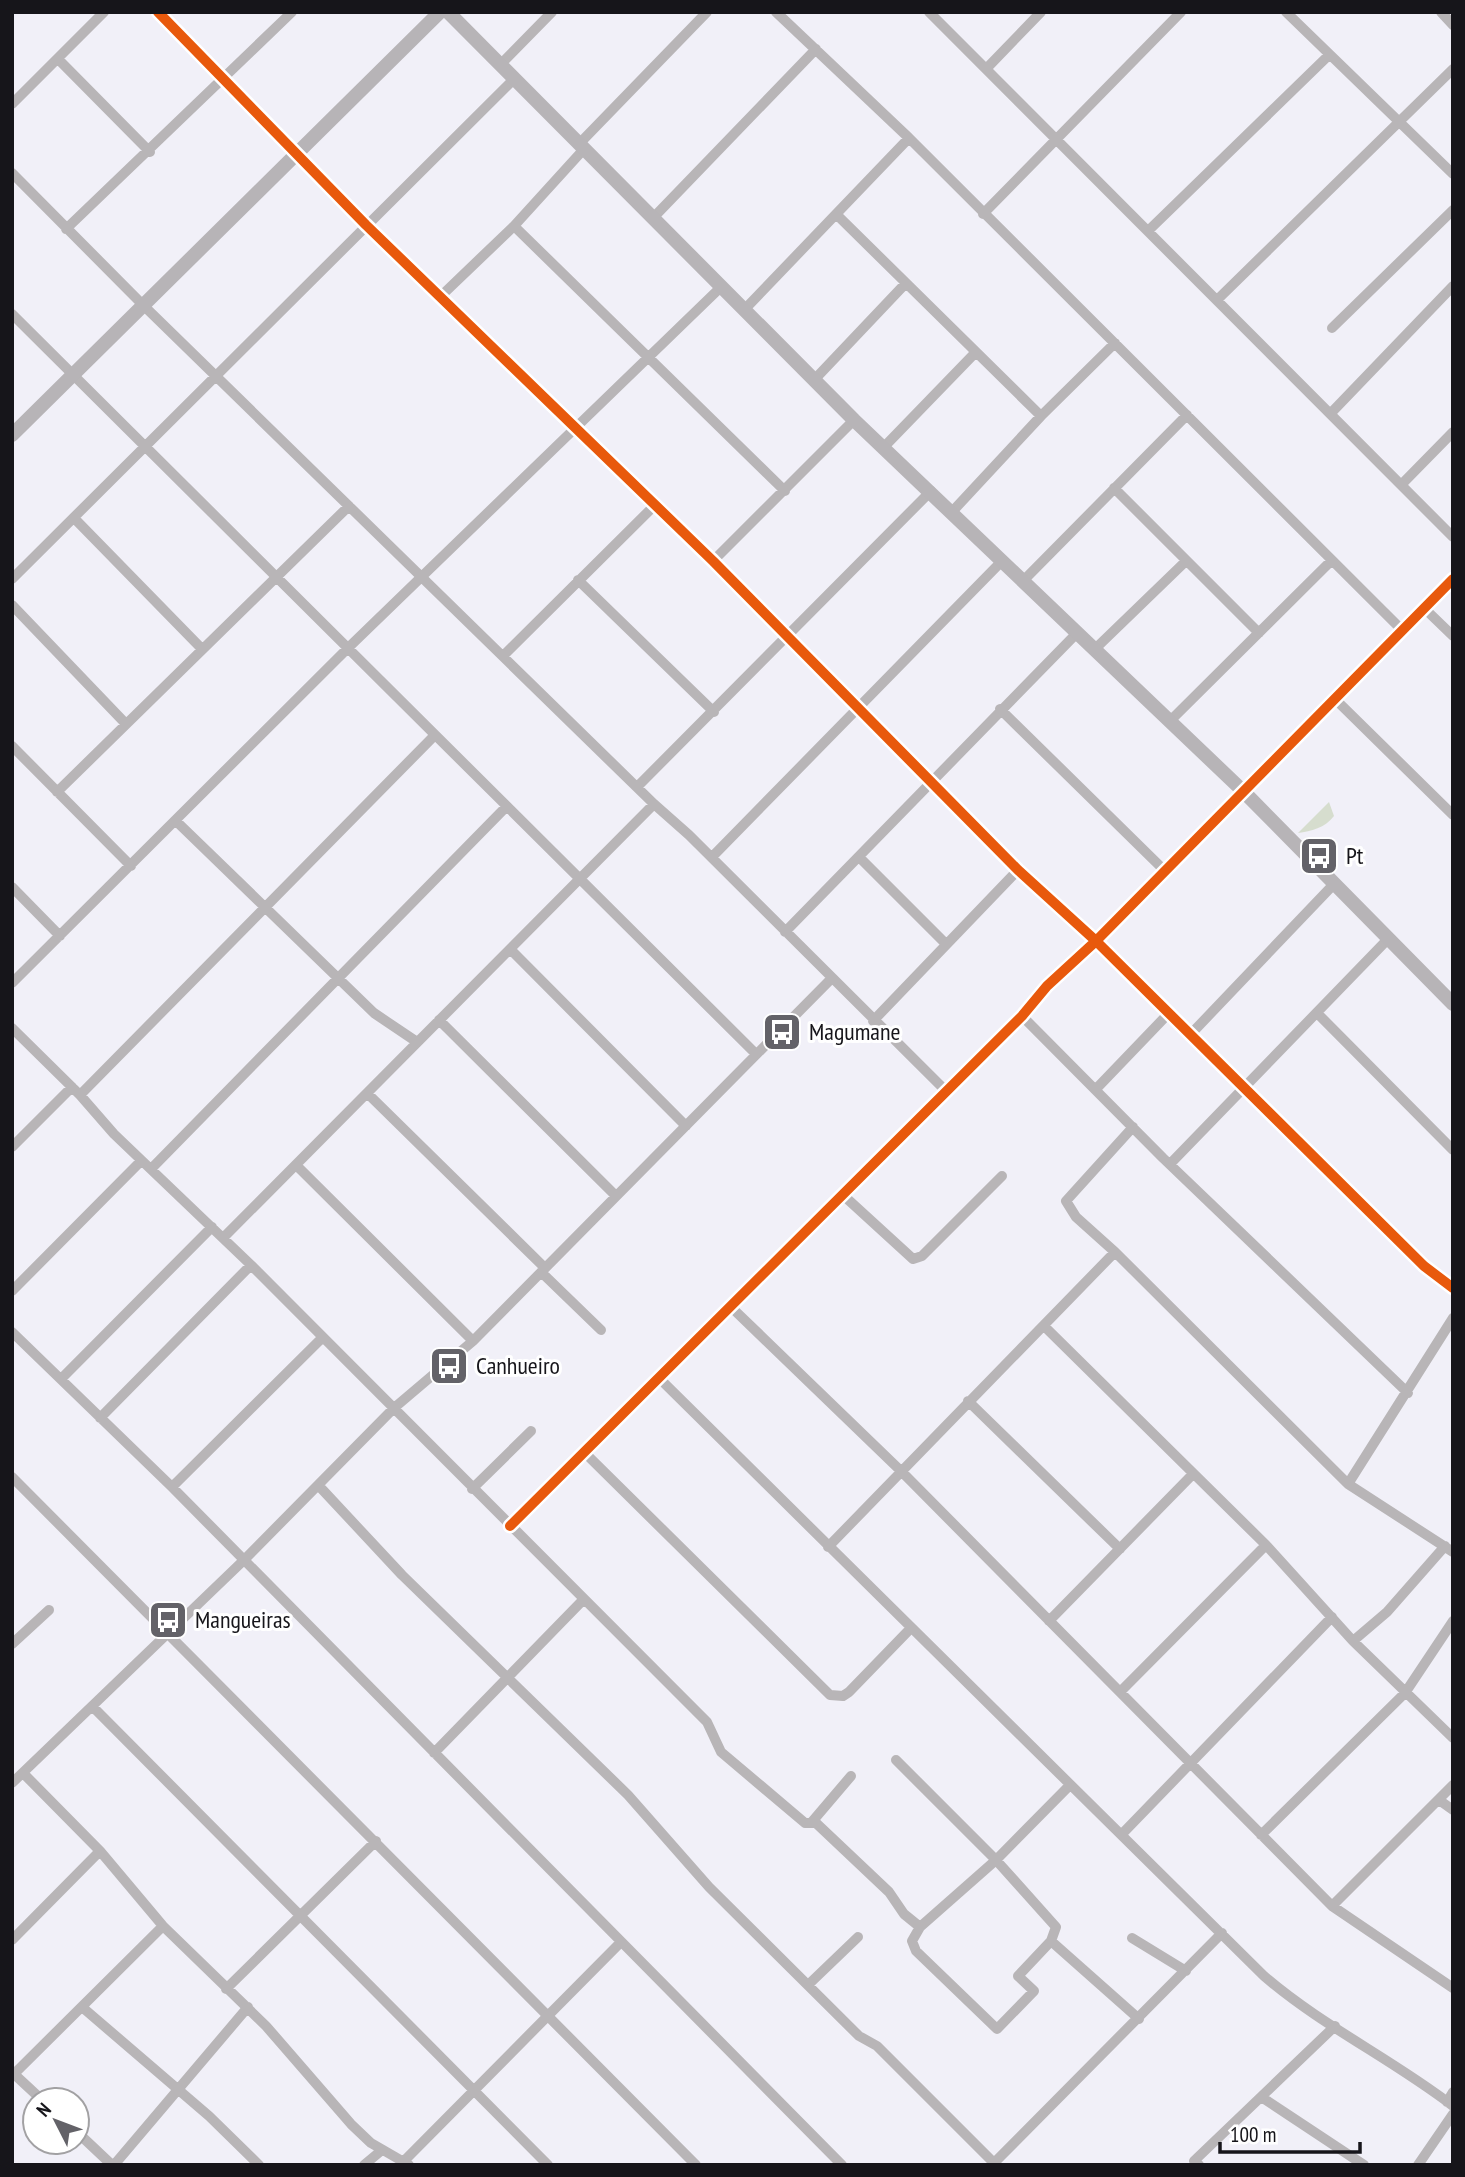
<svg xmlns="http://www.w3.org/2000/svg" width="1465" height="2177" font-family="'PT Sans Narrow',sans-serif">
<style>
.green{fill:#d6ddce}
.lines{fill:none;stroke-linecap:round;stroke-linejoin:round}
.street{stroke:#b8b5b7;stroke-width:10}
.secondary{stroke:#b7b4b7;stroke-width:14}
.cycleway-casing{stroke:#fff;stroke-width:15}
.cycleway{stroke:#e8590c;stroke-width:10}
.labels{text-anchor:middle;stroke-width:6;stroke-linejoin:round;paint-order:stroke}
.poi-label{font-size:24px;fill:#16151a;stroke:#fff;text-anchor:start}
</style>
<rect width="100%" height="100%" fill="#f1f0f8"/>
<path class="green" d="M1329,802L1334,816C1325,828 1311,831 1298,833Z"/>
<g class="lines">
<path class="street" d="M158,12L366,225L713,561L1018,870L1096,941L1424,1266L1453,1288
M776,12L909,138L1402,630
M929,12L1453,537
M1286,12L1453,174
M1441,12L1453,25
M58,59L150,152
M501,64L552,12
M986,69L1041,12
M12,104L104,12
M579,144L707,12
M12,173L143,305L654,804L689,835L946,1091
M836,214L1041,416
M983,214L1181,12
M653,218L816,49
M514,226L785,491
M66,229L292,12
M1149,230L1329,55
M441,296L514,226L584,149
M1217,300L1453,69
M745,309L909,138
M12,314L755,1053
M1332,328L1453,210
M815,379L906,283
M1331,413L1453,286
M883,448L975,353
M1401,485L1453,432
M1114,488L1259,633
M951,513L1041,416L1115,343
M74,518L202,649
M713,561L854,420
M12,579L514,79
M578,580L714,712
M1023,581L1187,415
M12,605L126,724
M1424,608L1453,636
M1096,648L1186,561
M503,656L654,506
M1335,699L1453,815
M1000,709L1164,870
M1170,721L1330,562
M12,746L131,866
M637,787L931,491
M57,792L349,506
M176,821L374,1013L417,1042
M712,857L1001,562
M860,858L946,944
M12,887L60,936
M785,932L1077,633
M510,949L686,1126
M12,983L348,648L722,286
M1317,1013L1453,1150
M1022,1016L1163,1158L1408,1393
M439,1020L616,1196
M873,1021L1018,870
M12,1028L80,1095L114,1134L251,1265L707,1722L721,1752L805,1823H816L889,1892L904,1914L920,1927
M1190,1035L1334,884
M1096,1089L1167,1015
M367,1093L545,1268
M80,1095L435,735
M1133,1127L1066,1201L1076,1217L1115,1252L1348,1484L1453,1552
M12,1147L72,1087
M1170,1164L1388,939
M296,1165L473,1341
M151,1169L506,807
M843,1195L913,1259L922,1256L1002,1176
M223,1238L654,804
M541,1272L601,1330
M12,1291L141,1161
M730,1306L902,1472L1332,1906L1453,1988
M1044,1326L1266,1545L1353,1641L1387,1612L1445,1546
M12,1332L172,1487L842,2165
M61,1379L212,1227
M660,1379L1264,1976C1322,2026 1392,2059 1453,2106
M968,1401L1120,1549
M100,1418L251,1265
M585,1453L830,1695L843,1696L849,1692L911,1628
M12,1477L696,2165
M1348,1484L1453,1318
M319,1486L402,1575L628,1795L709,1887L859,2036L877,2046L994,2163
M172,1487L322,1338
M472,1489L531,1431
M510,1526L1022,1016L1047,986L1096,941L1453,579
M828,1547L1115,1252
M1049,1621L1192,1475
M1353,1641L1453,1738
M12,1644L49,1610
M1120,1692L1266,1545
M93,1707L548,2165
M434,1753L583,1600
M896,1760L996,1860L1056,1927L1051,1941L1139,2019
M23,1773L100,1851L163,1926L266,2026L351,2124L371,2143L409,2165
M12,1783L244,1560L394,1408L473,1341L831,979
M1439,1800L1453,1810
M811,1823L851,1776
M1122,1834L1332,1617
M1261,1835L1405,1693L1453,1621
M1332,1906L1453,1785
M1132,1938L1186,1971
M12,1940L100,1851
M1051,1941L1018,1976L1034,1991L997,2029L916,1951L912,1941L920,1927L996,1860L1069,1786
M808,1985L858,1937
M226,1989L376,1841
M82,2007L209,2116L259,2165
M14,2074L42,2100
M12,2076L163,1926
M1263,2098L1364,2165
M1447,2102L1453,2092
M77,2132L112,2165
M405,2160L620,1943
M114,2165L248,2007
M364,2165L382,2150
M992,2165L1222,1933
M1199,2165L1194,2161L1335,2026
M1418,2165L1453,2114"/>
<path class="secondary" d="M448,12L854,420L1244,792L1453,1004
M12,435L440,12"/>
<defs>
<path id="cycleway" d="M158,12L366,225L713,561L1018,870L1096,941L1424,1266L1453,1288
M510,1526L1022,1016L1047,986L1096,941L1453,579"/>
</defs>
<use href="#cycleway" class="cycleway-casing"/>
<use href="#cycleway" class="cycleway"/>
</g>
<defs>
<symbol id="bus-square" viewBox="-11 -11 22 22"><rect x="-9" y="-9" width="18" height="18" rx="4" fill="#636268" stroke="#fff"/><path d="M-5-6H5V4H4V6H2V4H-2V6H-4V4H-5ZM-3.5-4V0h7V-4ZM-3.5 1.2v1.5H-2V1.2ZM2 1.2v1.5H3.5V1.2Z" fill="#fff"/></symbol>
</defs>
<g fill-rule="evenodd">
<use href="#bus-square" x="1297" y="834" width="44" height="44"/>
<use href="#bus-square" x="760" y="1010" width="44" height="44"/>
<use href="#bus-square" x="427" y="1344" width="44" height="44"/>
<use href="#bus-square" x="146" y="1598" width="44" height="44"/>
</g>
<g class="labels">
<g class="poi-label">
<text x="1346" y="864">Pt</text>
<text x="809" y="1040">Magumane</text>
<text x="476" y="1374">Canhueiro</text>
<text x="195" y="1628">Mangueiras</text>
</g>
</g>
<rect width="1465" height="2177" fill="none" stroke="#16151a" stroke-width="28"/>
<g transform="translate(56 2121) rotate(312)"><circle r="33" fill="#ffffff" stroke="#a2a1a3" stroke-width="2"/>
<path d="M0-5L12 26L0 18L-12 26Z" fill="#636268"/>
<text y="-10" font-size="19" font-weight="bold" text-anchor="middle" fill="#16151a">N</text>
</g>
<path d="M1220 2142v10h140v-10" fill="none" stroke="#16151a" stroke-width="3.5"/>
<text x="1230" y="2142" font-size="21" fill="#16151a" stroke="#ffffff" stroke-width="5" paint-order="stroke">100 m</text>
</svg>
